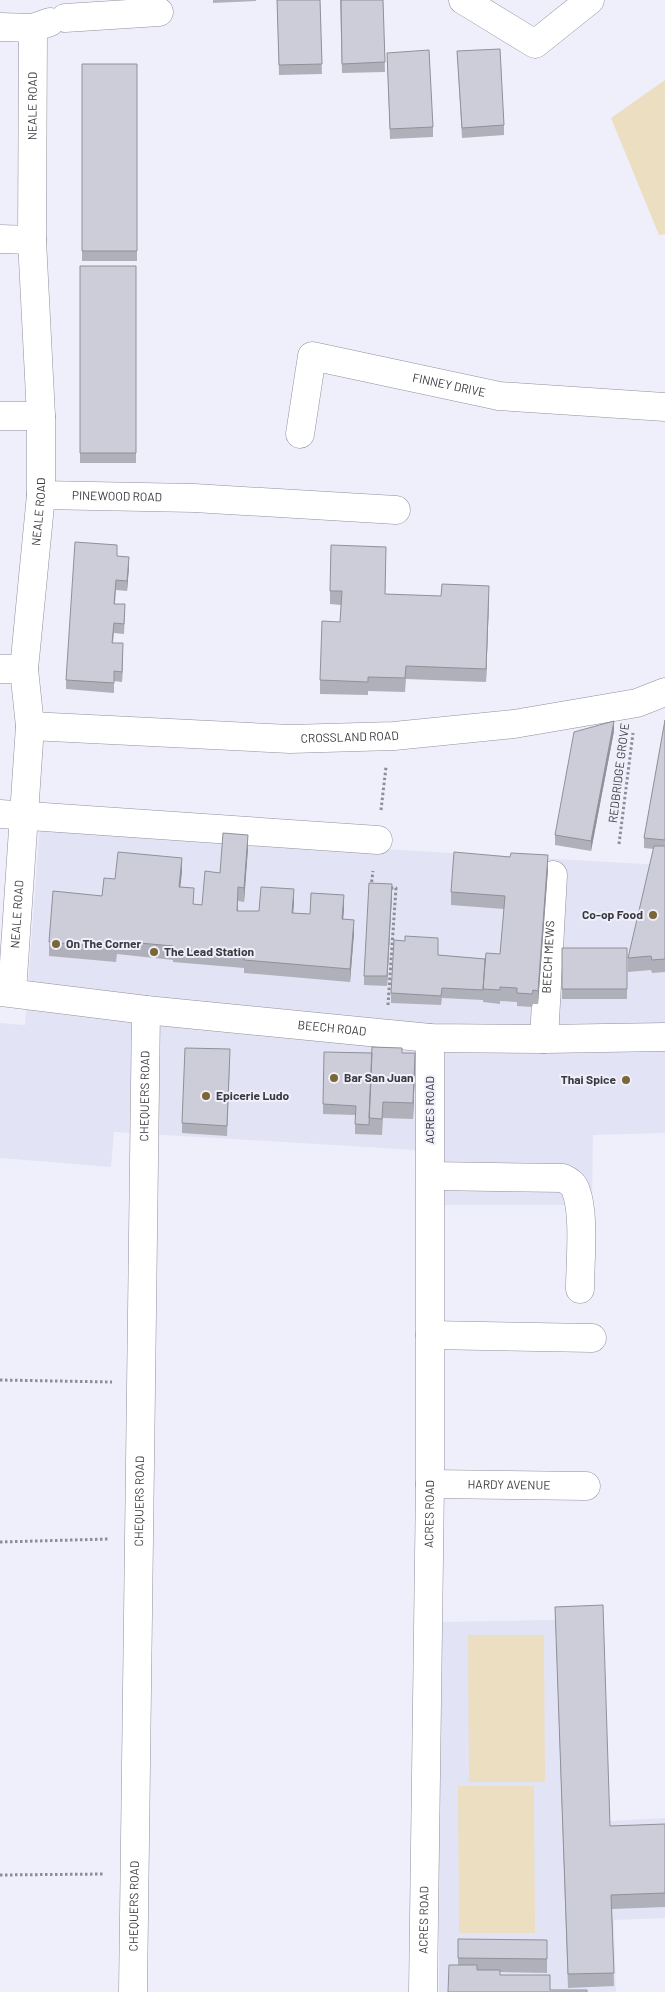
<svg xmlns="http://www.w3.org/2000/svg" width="665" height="1992" font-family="Barlow,sans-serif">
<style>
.built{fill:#e3e3f6}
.green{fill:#ecdec1}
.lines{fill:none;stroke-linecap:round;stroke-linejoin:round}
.minor-casing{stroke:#90909c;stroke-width:29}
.path{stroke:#8d8d96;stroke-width:3;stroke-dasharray:2.5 2.5;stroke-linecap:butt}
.minor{stroke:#fff;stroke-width:28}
.wall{fill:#b0b0bb}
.shaded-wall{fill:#909098}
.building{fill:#cdcdd9;stroke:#909098}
.poi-dot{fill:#7b6636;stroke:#efeffc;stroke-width:2}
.labels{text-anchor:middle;stroke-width:4;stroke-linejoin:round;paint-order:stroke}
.street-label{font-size:12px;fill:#39393e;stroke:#efeffc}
.poi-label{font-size:12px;font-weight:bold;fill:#39393e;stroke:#efeffc;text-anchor:start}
</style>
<rect width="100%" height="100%" fill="#efeffc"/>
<path class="built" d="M40,824L310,845L665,865V1133L593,1135L592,1205H416L415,1150L114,1132L111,1167L0,1158V1023L25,1025Z
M603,1619L610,1821L665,1818V1918L614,1920L616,1992H439V1622Z"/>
<path class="green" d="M665,80V234L659,235L611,118Z
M468,1635H544L545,1782H469Z
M458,1786H534L535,1933H459Z"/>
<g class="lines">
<defs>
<g id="minor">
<path d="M463,0L535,44L590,0"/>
<path d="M65,18L159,12"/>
<path d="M0,27L33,28L50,22"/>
<path d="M0,239L32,240"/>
<path d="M0,416H41"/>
<path id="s1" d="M300,434L312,356L499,396L665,407"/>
<path id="s2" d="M41,495L194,498L396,510"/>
<path d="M0,669H24"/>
<path id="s3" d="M30,726L290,739L394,736L514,724L637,703L665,692"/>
<path d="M0,814L378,840"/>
<path id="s4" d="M0,992L146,1010L430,1038L544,1039L665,1037"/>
<path id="s5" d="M12,992L30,726L24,669L41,495V416L32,240L33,28"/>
<path id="s6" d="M544,1039L553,875"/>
<path d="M431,1176L563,1178C569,1181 574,1184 576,1191C585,1215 580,1263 580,1289"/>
<path d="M430,1335L592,1338"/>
<path id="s7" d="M430,1484L586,1486"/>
<path id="s8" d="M133,1992L146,1010"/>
<path id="s9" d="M423,1992L430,1484V1038"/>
</g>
</defs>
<use href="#minor" class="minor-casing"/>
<path class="path" d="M381,810L386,767
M619,844L633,733
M371,887L373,871
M388,1005L396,888H389
M0,1380L112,1382
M0,1542L109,1539
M0,1875L104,1874"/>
<use href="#minor" class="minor"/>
</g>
<path class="wall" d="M213,0H256V1L213,3Z
M277,0H320L322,74L279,75Z
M340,0H383L385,72L342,73Z
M457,51L504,125V135L462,138Z
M387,53L433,127V137L390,139Z
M82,64H137V261H82Z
M80,266H136V463H80Z
M117,556L129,567L127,591L116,590L115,604L125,614L124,634L114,633L113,643L123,653L122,682L114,681V693L66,689V680Z
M386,561L385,594L489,599L486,682L406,679L405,692L368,691V695L320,694V680L340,622L341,605L330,604V591Z
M665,720V972L652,973L651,970L628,972V958L654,849L644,848V838Z
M614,731L591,851L555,845V835Z
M248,848L244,902L238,901V911H259L294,902L293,913L310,914L344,909L343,919L354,933L350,982L244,973V968L173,962V960L117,954L116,962L49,956V942L102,896L115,879L182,871L180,887L194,904L202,905L220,873Z
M548,869L538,1004H533L532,1007L517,1006V1002L500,1001V1004L483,1002V1000L442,998L441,1005L391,1003V993L405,941L438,955L485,959L500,954L504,909L451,905V892Z
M392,894L387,986L364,985V976Z
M562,948H627V999H562Z
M372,1053H402L415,1069L413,1119L383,1118L382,1135L355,1134V1115L323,1114V1104Z
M230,1059L227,1136L182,1133V1123Z
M555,1607L610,1826L665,1824V1907L612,1909L614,1986L568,1988Z
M458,1939L547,1940V1973L500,1972L448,1992L458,1965Z"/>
<path class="shaded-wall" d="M129,557V567L127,591V581Z
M489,586V599L486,682V669Z
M123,643V653L122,682V672Z
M614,721V731L591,851V841Z
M248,835V848L244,902V888Z
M548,855V869L538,1004V991Z
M182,858V871L179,900V887Z
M392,884V894L387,986V976Z
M238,887V901L237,924V911Z
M294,889V902L292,927V913Z
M344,895V909L342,933V919Z
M354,920V933L350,982V969Z
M415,1053V1069L413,1119V1103Z"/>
<path class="building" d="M277,0H320L322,64L279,65Z
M341,0H383L385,62L342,64Z
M500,49L504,125L462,128L457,51Z
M429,50L433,127L390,129L387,53Z
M82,64H137V251H82Z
M80,266H136V453H80Z
M75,542L117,545V556L129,557L127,581L116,580L114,604H125L124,624L114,623L112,643H123L122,672L114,671V683L66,680Z
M331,545L386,547L385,594L441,596L442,584L489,586L486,669L406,666L405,678L368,677V682L320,680L322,621L340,622L342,591H330Z
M665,720V840L644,838Z
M614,721L591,841L555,835L574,732Z
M223,833L248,835L244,888L238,887L237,911H259L261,887L294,889L292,913L310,914L311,893L344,895L342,919L354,920L350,969L244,960L245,954L173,949V946L117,941L116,948L49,942L53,891L102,896L104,878L115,879L118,852L182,858L179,887L194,888L193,904L202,905L205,871L220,873Z
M654,846H665V959L652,960L651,956L628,958Z
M454,852L510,857L511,853L548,855L538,991L533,990L532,994L517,993V988L500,987V990L483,989L486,953L500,954L505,896L451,892Z
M369,883L392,884L387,976H364Z
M405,936L438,938V955L485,959L483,990L442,988L441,996L391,993L394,940L405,941Z
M562,948H627V989H562Z
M372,1047L402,1048V1053H415L413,1103L383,1102L382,1119L369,1118Z
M185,1048L230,1049L227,1126L182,1123Z
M324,1052L372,1053L369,1125L355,1124L356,1106L323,1104Z
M603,1605L610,1826L665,1824V1893L611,1895L614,1973L568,1974L555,1607Z
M458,1939L547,1940V1959L458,1958Z
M449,1965H477V1970H500V1975H550V1990H587V1992H448Z"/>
<g class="poi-dot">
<circle cx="653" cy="915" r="5"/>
<circle cx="56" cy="944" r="5"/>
<circle cx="154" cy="952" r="5"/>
<circle cx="334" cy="1078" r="5"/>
<circle cx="626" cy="1080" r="5"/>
<circle cx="206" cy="1096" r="5"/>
</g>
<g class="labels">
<g class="street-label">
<text dy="4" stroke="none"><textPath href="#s5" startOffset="888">NEALE ROAD</textPath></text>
<text dy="4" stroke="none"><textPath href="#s1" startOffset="219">FINNEY DRIVE</textPath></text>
<text dy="4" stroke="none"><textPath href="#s2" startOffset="76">PINEWOOD ROAD</textPath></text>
<text dy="4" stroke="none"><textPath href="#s5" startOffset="482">NEALE ROAD</textPath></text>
<text dy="4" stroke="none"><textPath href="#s3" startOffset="320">CROSSLAND ROAD</textPath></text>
<text transform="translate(619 773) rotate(-83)" y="4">REDBRIDGE GROVE</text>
<text dy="4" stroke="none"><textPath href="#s5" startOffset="78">NEALE ROAD</textPath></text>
<text dy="4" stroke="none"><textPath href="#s6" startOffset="82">BEECH MEWS</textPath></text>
<text dy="4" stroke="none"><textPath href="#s4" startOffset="334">BEECH ROAD</textPath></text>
<text dy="4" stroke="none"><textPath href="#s8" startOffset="896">CHEQUERS ROAD</textPath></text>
<text transform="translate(430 1110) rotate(-90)" y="4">ACRES ROAD</text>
<text dy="4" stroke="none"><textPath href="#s7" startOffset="79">HARDY AVENUE</textPath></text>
<text dy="4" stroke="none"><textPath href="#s8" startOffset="491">CHEQUERS ROAD</textPath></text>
<text dy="4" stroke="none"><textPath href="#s9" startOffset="478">ACRES ROAD</textPath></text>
<text dy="4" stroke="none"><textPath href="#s8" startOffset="86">CHEQUERS ROAD</textPath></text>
<text dy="4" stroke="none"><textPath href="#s9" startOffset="72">ACRES ROAD</textPath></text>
</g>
<g class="poi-label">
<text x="643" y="919" text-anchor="end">Co-op Food</text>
<text x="66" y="948">On The Corner</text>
<text x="164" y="956">The Lead Station</text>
<text x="344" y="1082">Bar San Juan</text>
<text x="616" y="1084" text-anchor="end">Thai Spice</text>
<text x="216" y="1100">Epicerie Ludo</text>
</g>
</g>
</svg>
